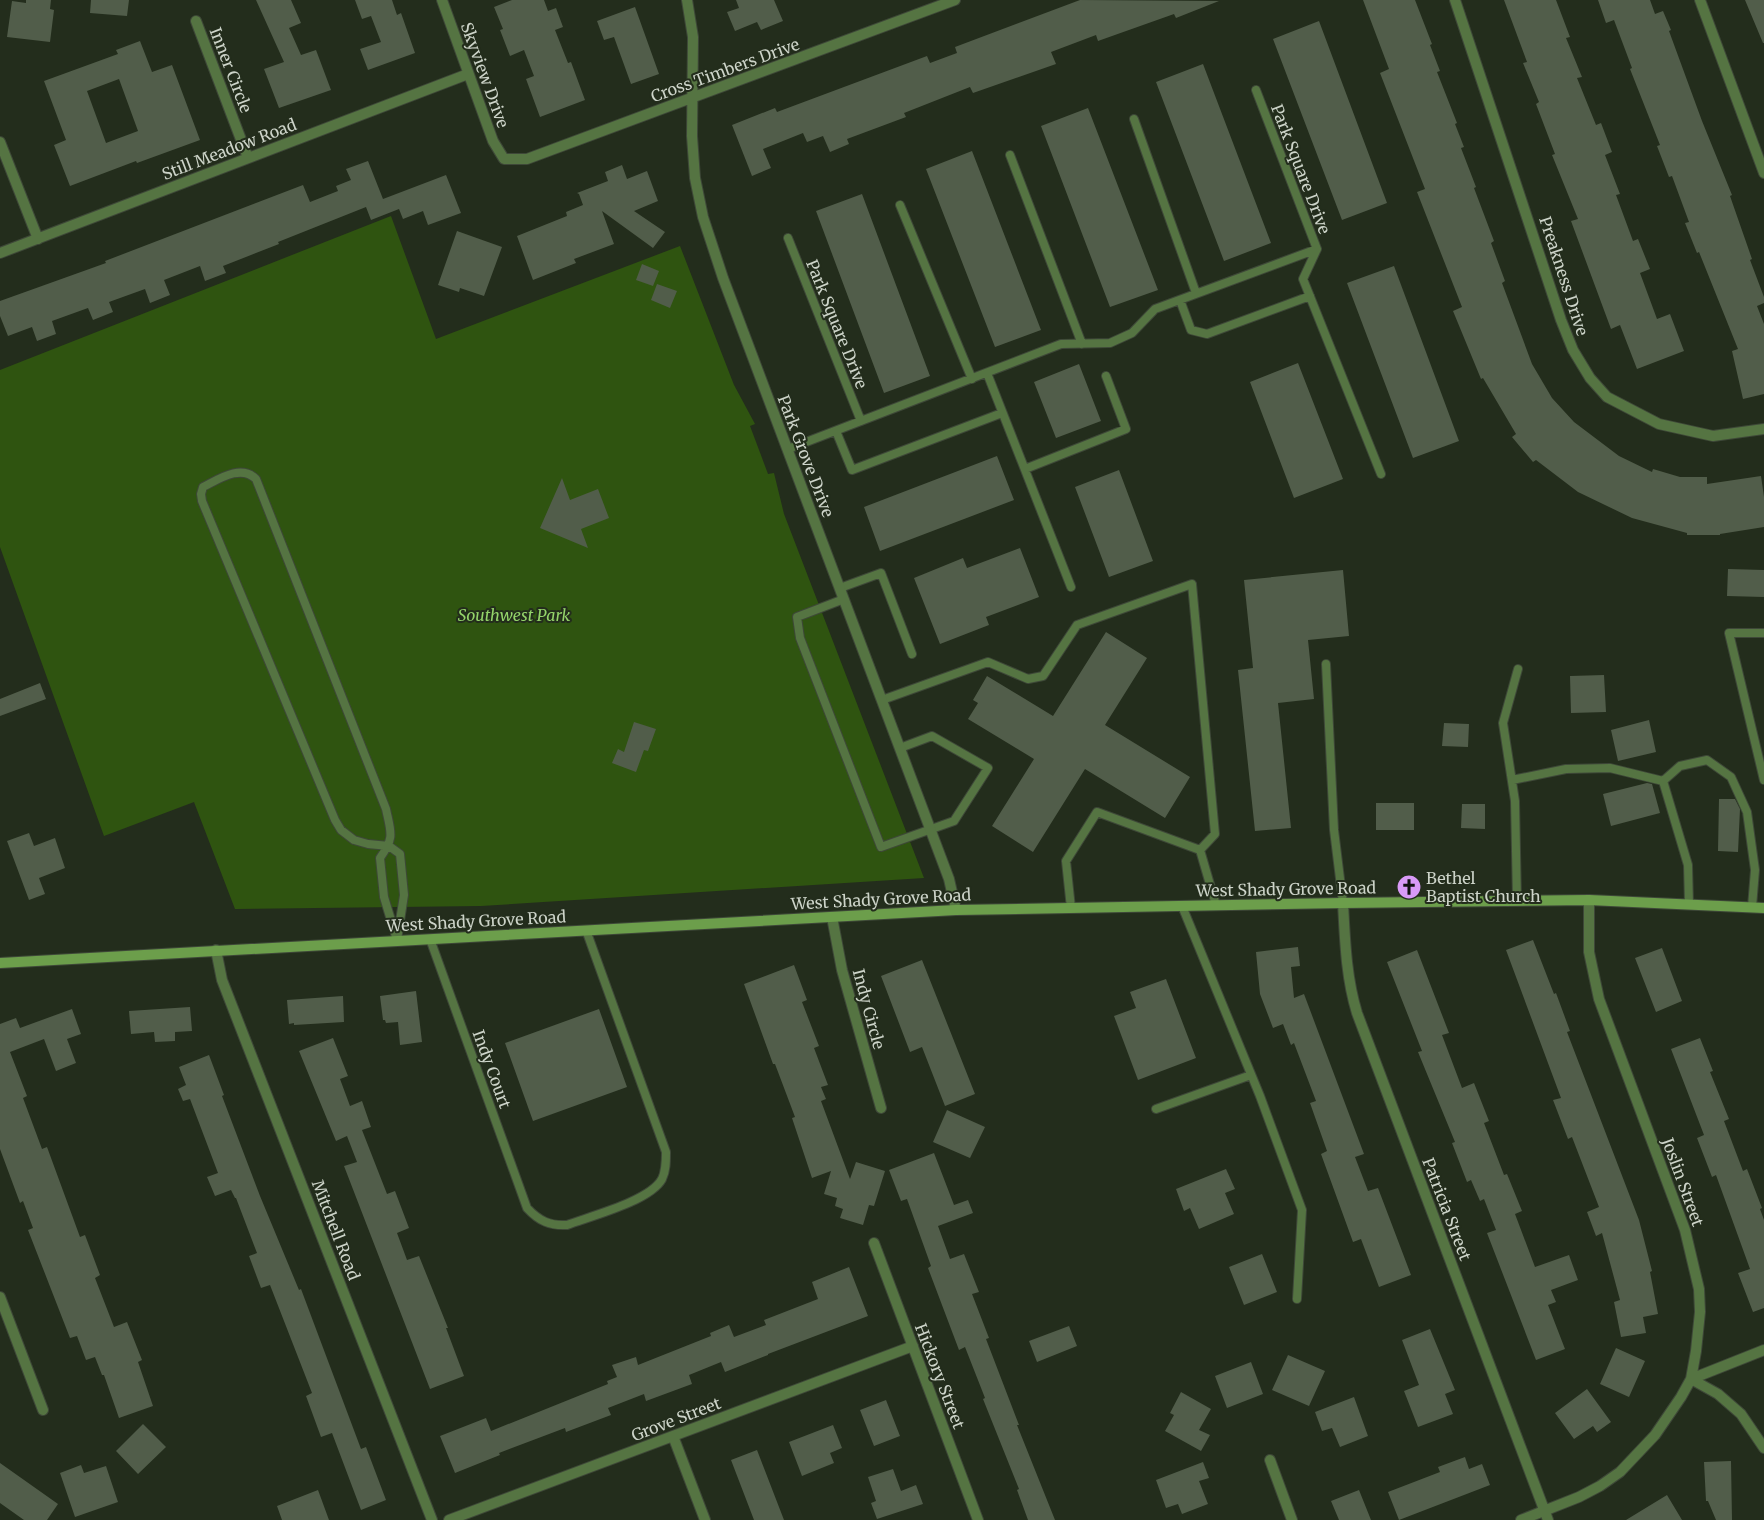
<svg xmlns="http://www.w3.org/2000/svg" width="1764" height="1520" font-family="Merriweather,serif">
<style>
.green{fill:#2f5410}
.building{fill:#515d4a;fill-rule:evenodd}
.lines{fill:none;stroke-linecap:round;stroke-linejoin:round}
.lane-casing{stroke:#3e4838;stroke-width:10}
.street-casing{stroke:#3e4838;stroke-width:12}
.secondary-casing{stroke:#3e4838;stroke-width:12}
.lane{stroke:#557442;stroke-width:8}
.street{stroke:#557442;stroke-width:10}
.secondary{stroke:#6c9e4b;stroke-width:10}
.labels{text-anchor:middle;stroke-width:4;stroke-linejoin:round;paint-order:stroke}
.street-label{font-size:16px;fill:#cdd4c9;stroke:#232d1c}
.park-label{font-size:16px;font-style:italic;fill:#94d46a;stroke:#232d1c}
.poi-label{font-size:16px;fill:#cdd4c9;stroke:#232d1c;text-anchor:start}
</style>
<rect width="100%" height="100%" fill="#232d1c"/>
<path class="green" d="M391,216L436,339L680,246L734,385L755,424L750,426L768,474L774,473L784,514L924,878L481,906L235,909L194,802L104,836L0,547V370Z"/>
<path class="building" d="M26,0H51L50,9L54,10L50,42L7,37L12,1L26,3Z
M91,0H129L127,16L90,13Z
M256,0H291L301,23L289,28L301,55L316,50L331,90L279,108L264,69L284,62Z
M355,0H392L397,15L401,13L415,53L368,70L360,49L381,42L371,16L362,19Z
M512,0H544L548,11L556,8L563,27L555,30L568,63L571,62L585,100L540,117L526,79L534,76L524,50L510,56L500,30L503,29L494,7Z
M736,0H774L783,21L761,30L757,22L735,31L727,12L739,8Z
M1080,0L1219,1L1176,18L1174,14L1098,41L1096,35L1051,52L1056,64L973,93L970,87L904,113L906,117L847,139L849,144L830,152L823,136L807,142L803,133L763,149L771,168L752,176L732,125L775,108L777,112L927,56L930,63L957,53L955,47Z
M1363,0H1415L1432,44L1430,45L1440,71L1437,72L1457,123L1455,124L1464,147L1461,148L1476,187L1474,188L1494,241L1491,243L1505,281L1502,283L1532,364L1552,398L1574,422L1619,456L1652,472L1653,469L1680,477H1707V484L1761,476L1764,497V527L1720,534V535H1687V533L1632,518L1578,492L1536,460L1533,462L1512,437L1516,434L1483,378L1481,379L1453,311L1462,307L1417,192L1425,189L1380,73L1389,69Z
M1504,0H1556L1570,37L1566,38L1582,77L1577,78L1596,125L1601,123L1612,152L1605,155L1620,194L1616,195L1633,241L1638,239L1650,269L1640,273L1657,319L1670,314L1684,351L1637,369L1620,325L1611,329L1571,221L1578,219L1552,155L1555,154L1536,104L1539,102L1523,63L1527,62Z
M1598,0H1650L1655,14L1663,11L1671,30L1669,31L1702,121L1732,195L1730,196L1752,259L1750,260L1764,297V303L1757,306L1764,324V394L1743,399L1732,351L1738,349L1699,252L1697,253L1685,223L1689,222L1672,176L1669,177L1657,146L1660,145L1630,69L1632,68L1614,20L1606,23Z
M1745,0H1764V43H1763Z
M635,7L659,74L631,84L614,37L604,40L597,21Z
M1319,21L1387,203L1342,220L1273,39Z
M140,41L152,72L172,65L200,140L137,163L136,161L70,186L54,145L66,140L44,81L118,54L116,50ZM119,79L138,131L106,143L87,91Z
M1203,64L1271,243L1224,261L1156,82Z
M1088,108L1158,290L1110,307L1041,126Z
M972,151L1041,330L995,347L926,169Z
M368,161L383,199L446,175L461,213L428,225L423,211L403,219L399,209L371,220L366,207L278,242L279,244L223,266L226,273L205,281L200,266L164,280L170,295L150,303L145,289L109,302L113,312L93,320L88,308L52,321L56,334L37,341L32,327L8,336L0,316V301L106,263L105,261L303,185L310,202L338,191L336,186L351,180L346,169Z
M622,165L627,179L647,171L658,201L634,211L665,232L653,248L602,211L614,244L574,259L576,263L533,280L517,236L567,216L566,212L583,205L579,194L577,193L608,181L605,172Z
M862,194L930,376L884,393L816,211Z
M457,231L502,247L484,296L460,288L459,292L438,285Z
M642,264L659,271L653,286L636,280Z
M1394,266L1459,441L1413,458L1347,283Z
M657,284L677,291L670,308L651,300Z
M1298,363L1343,479L1294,498L1250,382Z
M1079,364L1101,421L1056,438L1034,382Z
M997,456L1014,500L880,551L864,507Z
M1119,470L1153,561L1109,577L1075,487Z
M562,478L570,500L598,489L609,518L581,529L588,548L540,528Z
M1020,548L1039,597L986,617L989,625L940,644L914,578L963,558L967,568Z
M1728,569L1764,570V597L1727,596Z
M1343,570L1349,636L1308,640L1314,699L1278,703L1291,828L1255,831L1238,670L1253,668L1244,580Z
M1106,632L1147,658L1105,725L1190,777L1165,818L1085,769L1033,852L992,826L1034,759L968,719L978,703L973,700L987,676L1053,716Z
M1604,675L1606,712L1571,713L1570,676Z
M40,683L46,699L0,716V699Z
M1649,720L1656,752L1618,761L1611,730Z
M634,722L656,729L648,751L644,750L636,772L612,763L618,749L624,752Z
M1444,723L1469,724L1468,747L1442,746Z
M1647,783L1652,784L1660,813L1611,826L1603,794Z
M1719,799H1735L1740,809L1738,852L1718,851Z
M1376,803H1414V830H1376Z
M1462,804H1485V829L1461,828Z
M29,833L34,846L55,838L65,868L39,878L45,894L29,900L7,841Z
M1533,940L1554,994L1556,993L1570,1031L1567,1032L1639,1220L1652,1271L1650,1272L1658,1314L1643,1317L1646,1333L1621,1337L1614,1302L1620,1300L1602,1233L1596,1236L1587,1212L1599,1207L1572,1137L1568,1139L1553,1100L1561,1098L1506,950Z
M1298,947L1300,966L1291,967L1294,998L1304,994L1364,1154L1355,1157L1368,1191L1378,1188L1411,1275L1379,1287L1361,1239L1353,1242L1321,1154L1327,1151L1310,1103L1316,1101L1294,1043L1291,1045L1283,1024L1273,1028L1260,994L1256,952Z
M1662,948L1682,1001L1656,1012L1635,958Z
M1417,950L1449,1033L1442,1035L1462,1088L1474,1083L1489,1121L1484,1123L1504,1175L1507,1174L1522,1211L1515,1214L1535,1267L1569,1255L1578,1280L1551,1290L1556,1302L1548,1305L1565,1349L1536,1360L1487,1233L1496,1230L1484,1199L1480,1201L1471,1180L1467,1182L1452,1143L1455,1142L1418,1052L1422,1051L1387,962Z
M922,960L975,1094L945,1106L922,1047L910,1052L881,976Z
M794,965L807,1000L802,1002L819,1046L814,1048L828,1085L821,1087L826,1099L821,1101L850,1179L856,1162L885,1171L874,1206L869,1205L863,1225L840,1218L843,1209L835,1206L837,1198L824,1194L831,1171L812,1178L792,1118L795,1117L775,1064H773L744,984Z
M1166,979L1196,1058L1138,1080L1114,1016L1136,1008L1130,992Z
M416,991L422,1042L400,1045L398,1022L386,1023L385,1020H383L380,996Z
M343,996L344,1022L294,1025V1023L289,1024L287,1000Z
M190,1007L192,1031L175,1032V1041L155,1042L154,1032L131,1034L129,1011Z
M72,1009L81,1034L67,1039L76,1063L56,1071L44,1039L10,1052L27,1096L23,1098L42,1149L47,1147L80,1237L85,1235L100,1275L95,1278L114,1327L127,1322L142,1360L138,1362L153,1406L119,1418L104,1375H102L95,1357L86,1360L77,1336L70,1338L28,1230L33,1228L23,1201L20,1203L0,1149V1024L16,1018L20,1028Z
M599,1009L627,1087L533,1121L505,1043Z
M333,1038L348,1076L340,1079L350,1106L362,1101L371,1127L362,1130L387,1194L395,1191L409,1228L397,1233L407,1260L419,1256L448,1328H446L464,1376L430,1389L344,1166L357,1162L347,1136L336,1141L299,1051Z
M1700,1038L1713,1071L1710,1072L1729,1119L1724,1121L1743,1171L1747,1169L1762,1208L1760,1209L1764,1220V1308L1753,1312L1738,1273L1750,1269L1716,1175L1712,1177L1697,1138L1704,1135L1671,1049Z
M209,1055L224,1095L222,1096L260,1196L299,1290L301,1289L361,1449L366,1447L386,1500L361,1510L332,1433L321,1437L306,1396L312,1393L270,1285L261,1288L249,1256L257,1253L236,1198H235L231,1190L215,1196L207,1177L218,1173L190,1099L183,1101L178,1089L186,1085L179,1067Z
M947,1110L985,1127L970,1158L933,1142Z
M934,1153L954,1205L968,1200L973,1213L938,1226L950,1259L964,1254L979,1292L972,1294L989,1338L986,1339L1019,1425H1017L1055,1520H1028L1017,1490L1019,1489L983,1399L985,1398L965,1347L959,1350L928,1268L931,1266L907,1199L901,1201L889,1170Z
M1226,1169L1235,1189L1225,1193L1234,1214L1199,1229L1190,1208L1184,1211L1176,1189Z
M1262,1254L1277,1292L1244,1305L1229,1267Z
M849,1267L868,1316L768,1354V1355L725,1372L721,1362L689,1375L692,1384L646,1401L644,1394L608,1408L611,1415L566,1432L565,1428L499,1453L500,1455L455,1473L440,1436L486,1418L491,1431L608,1384L607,1381L617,1377L612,1365L636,1357L638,1365L711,1336L710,1333L729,1325L734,1337L766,1325L764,1320L818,1299L812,1282Z
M1069,1326L1077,1346L1037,1362L1029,1341Z
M1430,1329L1455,1390L1445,1394L1453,1414L1418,1427L1404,1391L1419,1385L1402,1340Z
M1616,1348L1645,1361L1629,1397L1600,1384Z
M1288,1355L1325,1371L1309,1406L1272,1390Z
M1251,1362L1263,1394L1227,1408L1215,1376Z
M1587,1389L1611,1422L1597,1432L1593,1426L1574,1439L1555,1413Z
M1181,1392L1211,1409L1199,1430L1210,1435L1201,1451L1165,1431L1174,1415L1170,1413Z
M1354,1397L1368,1436L1340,1447L1332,1428L1322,1431L1315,1412Z
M886,1400L900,1436L874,1446L860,1410Z
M143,1424L166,1447L138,1474L116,1451Z
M833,1425L842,1448L830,1453L834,1463L802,1476L789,1442Z
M757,1450L784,1520H754L731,1460Z
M1465,1457L1469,1469L1482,1464L1490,1485L1399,1520L1388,1492L1440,1472L1438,1467Z
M1731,1461L1732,1520H1716L1708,1501H1706L1704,1462Z
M1203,1462L1209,1478L1199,1481L1208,1504L1182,1514L1178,1504L1166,1508L1156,1480Z
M0,1463L58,1504L47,1520H24L0,1503Z
M81,1465L84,1473L106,1466L118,1502L75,1517L60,1473Z
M893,1469L901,1491L916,1485L923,1504L877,1519L871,1503L876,1501L868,1477Z
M318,1490L329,1520H282L277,1506Z
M1359,1490L1371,1520H1339L1331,1501Z
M1667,1495L1682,1520H1626Z"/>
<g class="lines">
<defs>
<path id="lane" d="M1256,90L1317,249
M1134,119L1196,293
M1010,155L1082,344
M900,205L972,379
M788,238L861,421
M1317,249L1303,279L1381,474
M1180,300L1191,330L1207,334L1310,296
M987,373L1071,587
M836,431L852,470L1002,413
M788,449L1061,344L1110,343L1132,333L1155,309L1317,249
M1025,469L1126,429L1106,376
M840,588L881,573L912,654
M844,599L797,617L800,638L881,847L954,821L988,768L932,736L900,748
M1764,633H1729L1764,780
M1326,664L1334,830L1343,903
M882,700L988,662L1028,679L1043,676L1077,625L1192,584L1215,834L1200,850
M1512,780L1566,769L1610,768L1663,781
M1200,850L1216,905
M1517,901L1515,801L1503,723L1518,669
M1689,905L1688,865L1663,781L1680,766L1707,760L1731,777L1747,812L1755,870L1752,907
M1182,906L1260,1096L1302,1210L1297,1299
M1071,908L1066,861L1097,812L1200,850
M430,939L527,1208C539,1221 550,1226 567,1225C591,1216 650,1201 662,1179C666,1171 666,1162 666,1152L586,930
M397,940L404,895L400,854L389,846L368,844L354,840L341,830L335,820L202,501L201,494L203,487C219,479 241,464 256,479L386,809C391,833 395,837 380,858L384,897L397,940
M1156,1109L1251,1075"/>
<path id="street" d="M442,0L493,141L504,159H527L955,0
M687,0L693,37L692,136L695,178L703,217L723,278L949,879L956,910
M1455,0L1561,320L1573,350L1590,378L1607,397L1659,424L1713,436L1764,429
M1700,0L1764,173
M196,21L248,158
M0,142L38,239
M0,253L468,74
M1343,903C1345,940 1346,977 1357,1013L1548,1520
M832,917L842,970L881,1108
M216,950L222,980L432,1520
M874,1243L978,1520
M0,1297L43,1410
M1691,1379L1718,1394L1741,1414L1764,1448
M1691,1379L1764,1350
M673,1436L705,1520
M1270,1460L1292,1520
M449,1520L913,1346
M1521,1520L1579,1497L1600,1486L1620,1472L1655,1435L1681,1397L1691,1379L1696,1351L1700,1312L1699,1289L1685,1230L1599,999L1589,952V900"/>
<path id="secondary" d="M0,963L956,910L1343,903L1589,900L1764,908"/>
</defs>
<use href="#lane" class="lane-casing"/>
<use href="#street" class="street-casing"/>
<use href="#secondary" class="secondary-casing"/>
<use href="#lane" class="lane"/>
<use href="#street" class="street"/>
<use href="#secondary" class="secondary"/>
</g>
<defs>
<symbol id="church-disc" viewBox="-11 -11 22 22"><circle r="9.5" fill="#d99af7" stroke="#232d1c"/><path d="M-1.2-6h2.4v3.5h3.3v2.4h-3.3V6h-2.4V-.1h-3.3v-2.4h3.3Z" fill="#111"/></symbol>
</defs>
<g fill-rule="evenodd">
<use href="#church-disc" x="1395" y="873" width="28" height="28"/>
</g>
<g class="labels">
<g class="street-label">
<text transform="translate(231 70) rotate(69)" y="6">Inner Circle</text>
<text transform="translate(725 70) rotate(-20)" y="6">Cross Timbers Drive</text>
<text transform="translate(485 75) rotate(70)" y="6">Skyview Drive</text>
<text transform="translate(229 149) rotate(-21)" y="6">Still Meadow Road</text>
<text transform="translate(1301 169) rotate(69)" y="6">Park Square Drive</text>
<text transform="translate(1564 276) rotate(72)" y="6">Preakness Drive</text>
<text transform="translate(837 324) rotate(68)" y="6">Park Square Drive</text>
<text transform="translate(806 456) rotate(69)" y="6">Park Grove Drive</text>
<text transform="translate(1286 889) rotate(-1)" y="6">West Shady Grove Road</text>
<text transform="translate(881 899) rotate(-3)" y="6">West Shady Grove Road</text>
<text transform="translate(476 921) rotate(-3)" y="6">West Shady Grove Road</text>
<text transform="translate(869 1009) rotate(75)" y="6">Indy Circle</text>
<text transform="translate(492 1069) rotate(70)" y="6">Indy Court</text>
<text transform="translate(1683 1182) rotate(70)" y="6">Joslin Street</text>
<text transform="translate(1447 1209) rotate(69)" y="6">Patricia Street</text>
<text transform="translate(336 1230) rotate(69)" y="6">Mitchell Road</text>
<text transform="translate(940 1376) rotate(69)" y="6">Hickory Street</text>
<text transform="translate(676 1419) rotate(-21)" y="6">Grove Street</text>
</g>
<g class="park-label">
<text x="514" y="621">Southwest Park</text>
</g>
<g class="poi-label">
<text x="1426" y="884">Bethel<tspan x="1426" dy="18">Baptist Church</tspan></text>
</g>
</g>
</svg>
